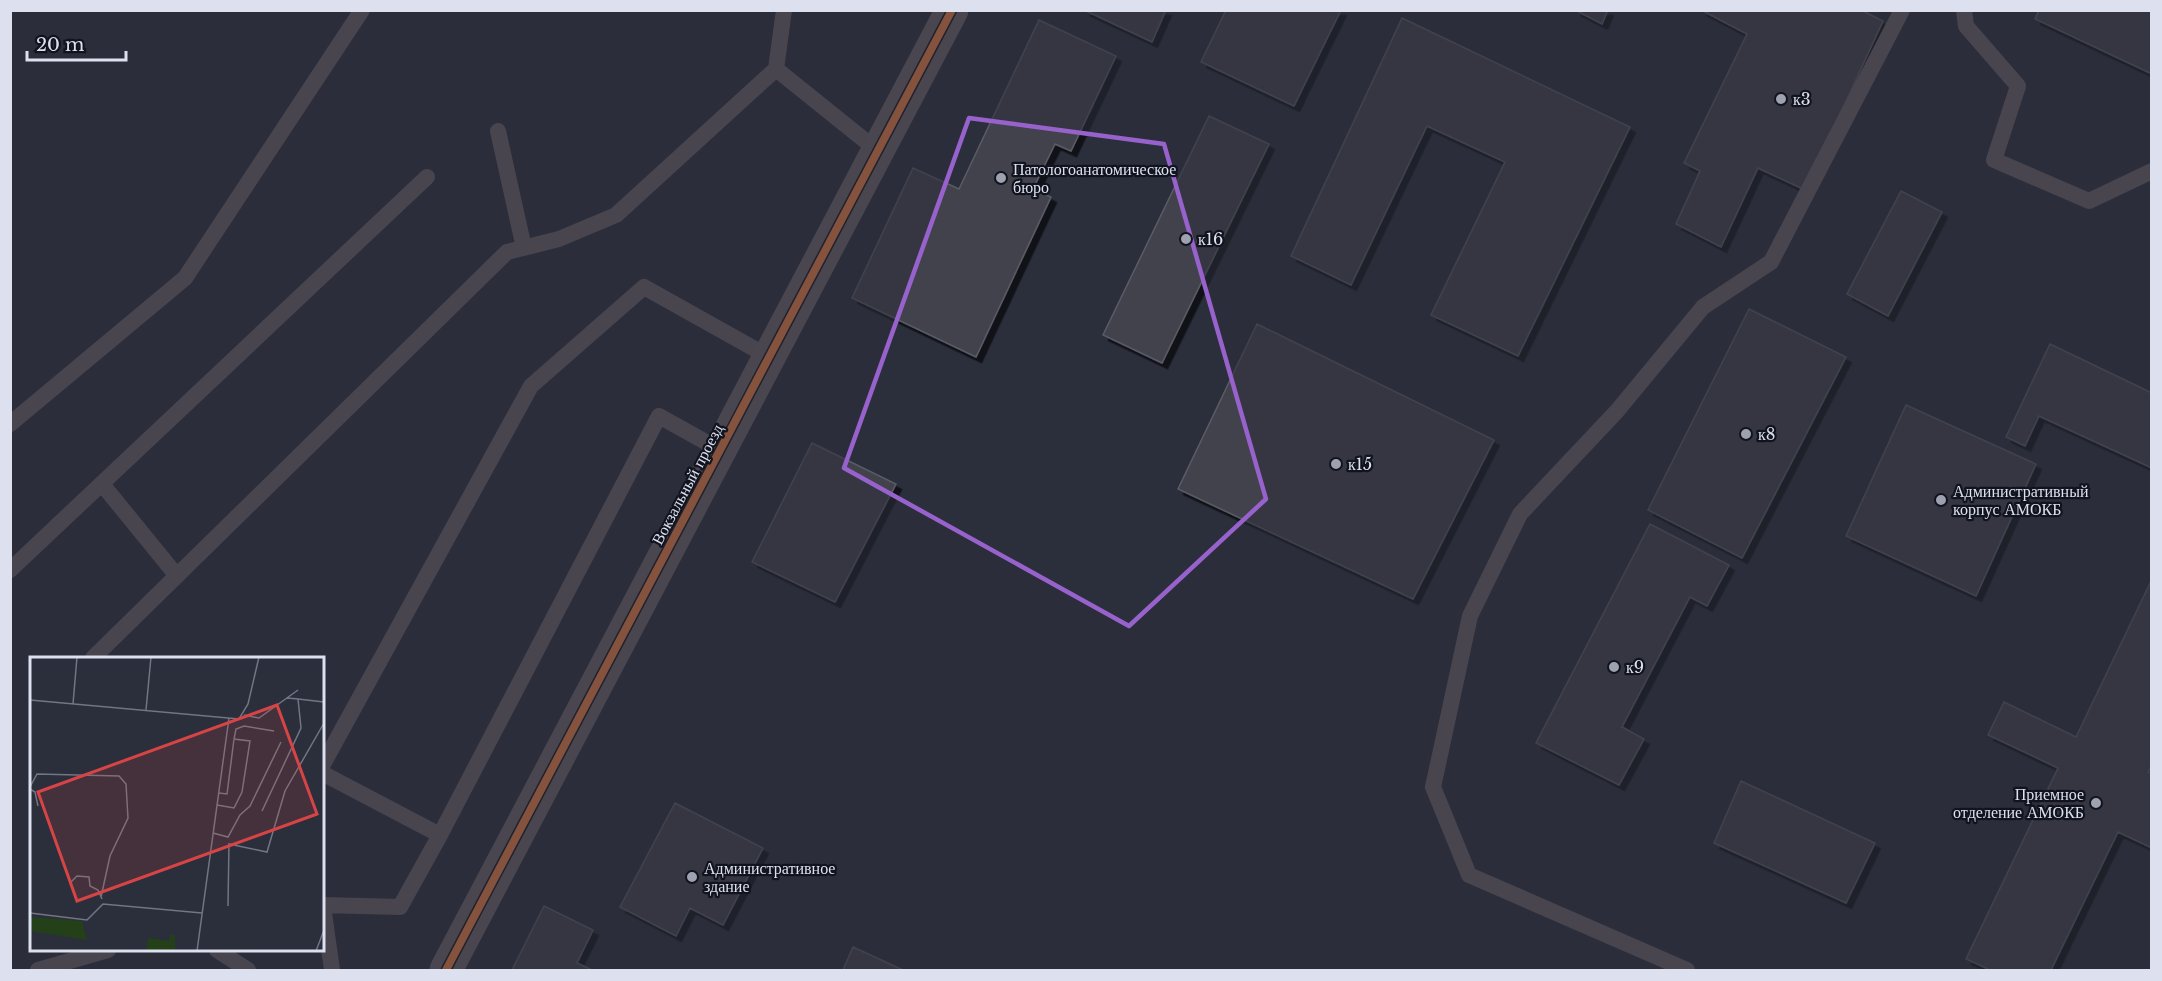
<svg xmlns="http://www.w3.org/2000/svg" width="2162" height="981" font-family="'Libre Baskerville',serif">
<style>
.building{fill:#43434e;stroke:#5a5b66;stroke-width:1.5;filter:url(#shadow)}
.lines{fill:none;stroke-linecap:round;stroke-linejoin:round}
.lane{stroke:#6c6266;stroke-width:16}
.secondary{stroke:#6f656a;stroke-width:33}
.cycleway-casing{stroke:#11141e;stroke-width:11}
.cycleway{stroke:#f27e40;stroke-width:8}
.marked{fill:none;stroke:#9862cd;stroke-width:4.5;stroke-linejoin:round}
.poi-dot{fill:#9ea2b0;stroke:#11141e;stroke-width:2}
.labels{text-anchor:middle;stroke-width:4.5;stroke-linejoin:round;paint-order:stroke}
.poi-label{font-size:16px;fill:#dce0ef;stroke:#11141e;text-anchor:start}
.street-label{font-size:16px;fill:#dce0ef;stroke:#11141e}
.inset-road{fill:none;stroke:#727583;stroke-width:1.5}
.view{fill:#d74446;fill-opacity:0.15;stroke:#d74446;stroke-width:3}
.inset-edge{fill:none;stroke:#dce0ef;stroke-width:3}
</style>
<defs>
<filter id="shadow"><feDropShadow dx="5.5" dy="5.5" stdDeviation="0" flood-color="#0009"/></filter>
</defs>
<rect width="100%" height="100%" fill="#2b2e3b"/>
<path class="building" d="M1084,10H1166L1152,42Z
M1226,10H1341L1294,106L1201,62Z
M1575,10H1608L1602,24Z
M1701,10H1861L1883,21L1805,190L1758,168L1721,247L1676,224L1700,171L1684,163L1747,34Z
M2039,10H2152V74L2035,19Z
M1402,18L1630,127L1518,356L1431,315L1505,162L1427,126L1351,285L1291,256Z
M1039,20L1116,56L1071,151L1055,144L1033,189L1051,197L976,357L852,298L913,168L959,189Z
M1209,116L1269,144L1162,363L1103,335Z
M1901,191L1942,212L1888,316L1847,294Z
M1749,309L1846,357L1742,558L1648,510Z
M1257,324L1494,440L1413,599L1178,489Z
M2050,344L2152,393V468L2039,416L2025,446L2006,437Z
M1906,405L2036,464L1976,596L1846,536Z
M812,443L896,484L835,602L752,562Z
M1650,524L1729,565L1707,606L1690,597L1622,727L1644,739L1619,785L1536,743Z
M2152,579V765L2148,772L2152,774V848L2118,832L2051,970H1990L1966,959L2058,768L1988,735L2004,702L2076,737Z
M1741,781L1875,843L1846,903L1714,843Z
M675,803L763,848L723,925L690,908L676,936L620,907Z
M544,906L593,930L577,963L592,970H512Z
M853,947L903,970H843Z"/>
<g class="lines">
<path class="lane" d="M1964,10L1966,26L2018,86L1994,160L2089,201L2152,171
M776,69L784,10
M498,131L524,248
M10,424L185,278L362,10
M102,484L177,576
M10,570L427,177
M93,658L507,252L559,239L616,215L776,69L878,151
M322,766L531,386L644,287L769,357
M322,773L440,835L400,907L322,905
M440,835L659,416L720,450
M323,906L332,970
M217,950L248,970
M38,970L108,950
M1687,970L1469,875L1433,787L1470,616L1520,514L1617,411L1703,307L1771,262L1902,10"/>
<path class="secondary" d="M446,970L952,10"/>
<defs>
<path id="cycleway" d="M446,970L952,10"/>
</defs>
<use href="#cycleway" class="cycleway-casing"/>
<use href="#cycleway" class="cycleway"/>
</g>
<path d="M0 0H2162V981H0ZM969,118L1164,144L1266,499L1129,626L844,468Z" fill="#2b2e3b" fill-opacity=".55" fill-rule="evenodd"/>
<path class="marked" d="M969,118L1164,144L1266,499L1129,626L844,468Z"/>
<g class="poi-dot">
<circle cx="1781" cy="99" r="6"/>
<circle cx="1001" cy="178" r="6"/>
<circle cx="1186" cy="239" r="6"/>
<circle cx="1746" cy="434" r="6"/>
<circle cx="1336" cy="464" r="6"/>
<circle cx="1941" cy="500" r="6"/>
<circle cx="1614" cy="667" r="6"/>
<circle cx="2096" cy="803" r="6"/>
<circle cx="692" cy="877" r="6"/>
</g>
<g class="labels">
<g class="poi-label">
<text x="1793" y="105">к3</text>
<text x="1013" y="175">Патологоанатомическое<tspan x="1013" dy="18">бюро</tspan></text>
<text x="1198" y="245">к16</text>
<text x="1758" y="440">к8</text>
<text x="1348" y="470">к15</text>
<text x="1953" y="497">Административный<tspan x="1953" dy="18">корпус АМОКБ</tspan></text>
<text x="1626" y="673">к9</text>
<text x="2084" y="800" text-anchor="end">Приемное<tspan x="2084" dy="18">отделение АМОКБ</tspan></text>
<text x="704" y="874">Административное<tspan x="704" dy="18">здание</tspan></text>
</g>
<g class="street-label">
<text transform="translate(687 484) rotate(-62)" y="6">Вокзальный проезд</text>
</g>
</g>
<g transform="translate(30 657)">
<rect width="294" height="294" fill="#2b2e3b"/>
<path d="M0,260L52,264L57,283L0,274ZM140,277L145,279V294H116L118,281L140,284Z" fill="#244019"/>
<path class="inset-road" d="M268,42L294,45M0,43L209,62L218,47L229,0M43,47L47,0M116,53L121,0M214,58L229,61L268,33M0,130L7,117L89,119L96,127L98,161L80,199L71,240M0,132L5,135L8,149M189,136L197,137L204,82M187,148L204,151L212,135L220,84L204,82L206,72L214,69L244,74M232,154L271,71L268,42L257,41M183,176L198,180L210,158L220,149L251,85M199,187L237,195L255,134L294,66M40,226L47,219L59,220L60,229L68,233L72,242M198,249L199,186M0,256L57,263L73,247L172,256M167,294L199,61M286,294L294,273"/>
<path class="view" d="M247,48L287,157L47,244L8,135Z"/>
<rect width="294" height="294" class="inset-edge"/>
</g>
<rect width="2162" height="981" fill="none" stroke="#dce0ef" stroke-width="24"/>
<path d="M27 51v9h99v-9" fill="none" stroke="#dce0ef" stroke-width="3"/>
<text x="36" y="51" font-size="18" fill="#dce0ef" stroke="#11141e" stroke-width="4.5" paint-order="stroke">20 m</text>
</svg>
